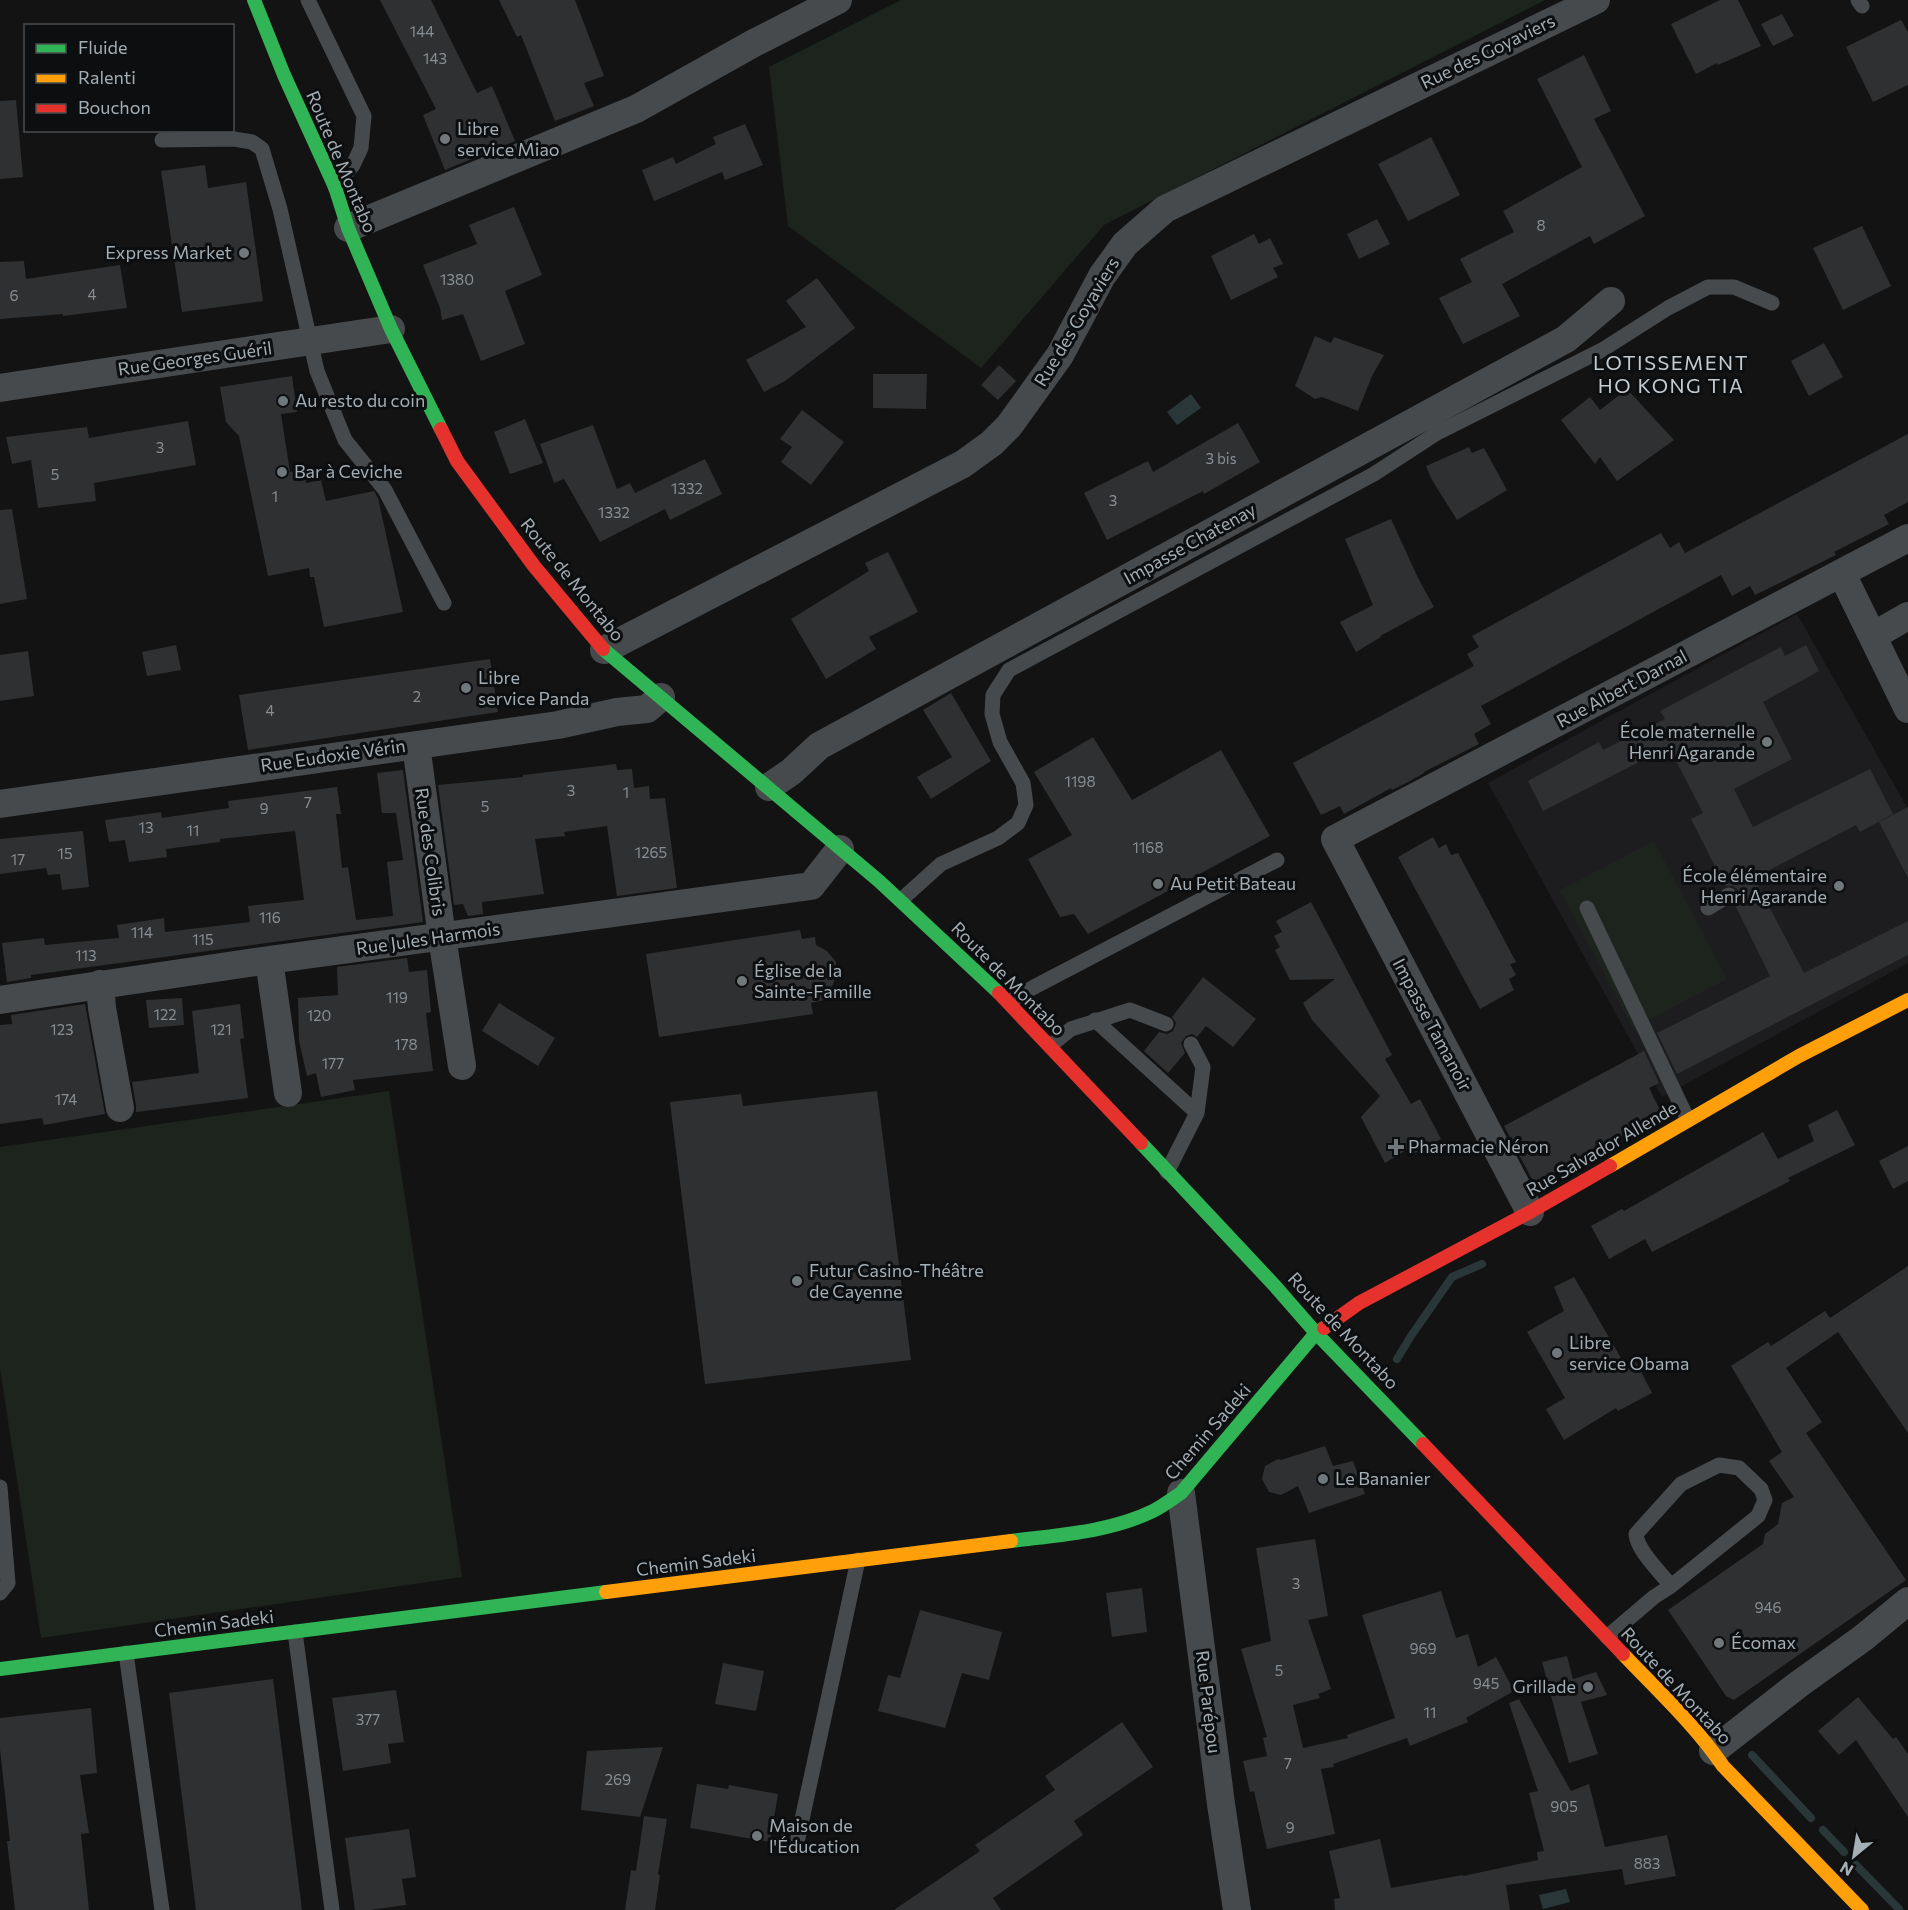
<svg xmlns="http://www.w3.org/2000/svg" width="1908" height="1910" font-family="Commissioner,sans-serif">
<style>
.built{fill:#1d1d1f}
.green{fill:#1d241d}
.water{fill:#2a3739}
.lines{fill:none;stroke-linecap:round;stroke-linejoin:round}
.stream{stroke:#2a3739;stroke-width:8}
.building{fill:#2f3031}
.lane{stroke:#474a4c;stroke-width:15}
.street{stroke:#474a4c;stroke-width:28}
.fast{stroke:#30b455;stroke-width:14}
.slow{stroke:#ff9f0a;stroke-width:14}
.jam{stroke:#e5322d;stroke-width:14}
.poi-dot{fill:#71787c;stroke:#0d0e0f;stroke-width:2}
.labels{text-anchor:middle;stroke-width:6;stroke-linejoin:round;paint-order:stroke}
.number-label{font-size:15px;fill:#878e94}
.street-label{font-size:18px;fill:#a4aeb5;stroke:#0d0e0f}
.poi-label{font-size:18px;fill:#a4aeb5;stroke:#0d0e0f;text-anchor:start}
.neighbourhood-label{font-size:20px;letter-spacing:1.5px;fill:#c5ccd1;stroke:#0d0e0f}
</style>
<rect width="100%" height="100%" fill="#131313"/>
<path class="built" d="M1797,614L1908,809V963L1662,1097L1488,783Z"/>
<path class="green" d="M901,0H1545L1104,225L981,368L788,226L769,67Z
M1654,841L1727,979L1633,1028L1560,890Z
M389,1091L462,1577L41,1638L0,1368V1147Z"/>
<path class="water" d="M1191,394L1201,408L1177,425L1167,412Z
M1566,1889L1570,1902L1543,1909L1539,1895Z"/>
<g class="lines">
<path class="stream" d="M1397,1359L1411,1336L1452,1277L1482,1264
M1752,1755L1811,1818
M1823,1830L1844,1852
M1856,1865L1899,1909"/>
</g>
<path class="building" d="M380,0H431L477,93L492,86L515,141L445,170L423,115L436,109Z
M499,0H575L604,76L584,83L594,106L555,121L521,35L517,37Z
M1720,0H1738L1761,46L1718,65L1717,63L1696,74L1671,24Z
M1782,14L1794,36L1773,46L1761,24Z
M1901,20L1908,32V85L1873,102L1846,47Z
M1584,55L1611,111L1594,119L1645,216L1594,244L1590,236L1502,284L1520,316L1463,344L1439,298L1472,282L1460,259L1514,232L1503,211L1582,167L1537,79Z
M16,100L23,177L0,179V101Z
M745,124L763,165L725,180L722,172L654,201L642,170L673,157L676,164L716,144L713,137Z
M1431,137L1460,195L1408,221L1378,164Z
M205,165L208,188L246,182L263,301L182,312L161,171Z
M514,207L542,275L505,291L525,344L481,361L463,314L442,320L440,308L423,265L477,244L469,225Z
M1377,219L1390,244L1359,259L1347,234Z
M1862,226L1891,286L1843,310L1813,248Z
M1254,234L1259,244L1270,238L1283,264L1273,268L1278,277L1231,300L1211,256Z
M24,261L26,279L120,265L127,308L63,316V314L0,319V262Z
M817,278L855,328L785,381L764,392L746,360L806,327L786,301Z
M1315,336L1331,343L1334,337L1384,355L1372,376L1358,411L1322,397L1315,399L1295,386Z
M1824,343L1843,377L1809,396L1791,361Z
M999,365L1016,381L998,400L981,385Z
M873,374H927L926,409L873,408Z
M292,376L297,412L281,414L290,472L304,469L306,483L321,480L326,501L374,491L378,498L403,612L324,627L314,577H310L309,568L268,576L239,436L226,422L220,387Z
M1627,389L1674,440L1617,481L1600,457L1595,464L1561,420L1590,397L1600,410Z
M802,410L844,442L811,485L781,462L792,447L780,439Z
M525,419L543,463L510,474L494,432Z
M188,421L196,465L94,483L96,501L38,508L31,460L12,464L6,437L87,427L89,438Z
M1238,423L1260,462L1204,494L1203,491L1107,540L1084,493L1148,461L1153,472Z
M593,425L617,489L630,483L635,493L705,459L722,494L670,520L665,509L600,542L564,479L554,483L540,444Z
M1908,434V502L1884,515L1889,524L1834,552L1836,555L1755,595L1750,586L1732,596L1721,575L1481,706L1491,724L1474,734L1479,744L1424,772V773L1410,781L1392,790L1391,788L1344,814L1340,806L1321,815L1293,763L1474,666L1467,654L1479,647L1472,636L1661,533L1670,548L1679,542L1685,553Z
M1469,447L1472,453L1484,448L1507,490L1457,520L1432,480L1426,466Z
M12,509L27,599L0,604V510Z
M1391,519L1418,578L1434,607L1380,636L1381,637L1356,652L1340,622L1373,605L1345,539Z
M888,552L918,612L869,637L876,649L826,679L791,619L869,571L865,563Z
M176,645L181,670L147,676L142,652Z
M1806,645L1819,671L1763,702L1792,759L1734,789L1753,827L1870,769L1893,814L1860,832L1856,825L1754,878L1804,973L1908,921V955L1677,1074L1657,1033L1770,976L1734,903L1738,899V890L1733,886H1725L1691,819L1703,813L1670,749L1652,759L1651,756L1543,811L1528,781L1599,742L1603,750L1665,719L1660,711L1781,647L1785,656Z
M28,651L34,696L0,701V655Z
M490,659L498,712L248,750L239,695Z
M951,693L991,761L931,799L917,777L952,757L923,710Z
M1093,737L1132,800L1221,750L1270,836L1088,934L1074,914L1060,917L1028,859L1072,835L1034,772Z
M616,764L617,770L632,769L634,788L649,786L650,799L665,798L677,888L617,896L607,826L564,832L565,836L535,839L544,894L482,902L483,914L468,916L463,904L454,905L438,785L523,777V775Z
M403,770L423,922L31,975V978L7,982L2,943L44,938L45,945L119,938L117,925L164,918L165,932L250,922L248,906L304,900L295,831L220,839V842L166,849L167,857L129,862L125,840L109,842L105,820L161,812L162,818L229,808L228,801L337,787L341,814H336L342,868L348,867L356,920L393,916L387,862L403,860L396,813H382L377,773Z
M1908,807V878L1879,822Z
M83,831L89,887L62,890L60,874L48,875L46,868L0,874V839Z
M1433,837L1439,848L1446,844L1451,855L1458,853L1516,962L1510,964L1516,975L1509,979L1514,990L1480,1009L1398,857Z
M1311,902L1392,1055L1385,1059L1411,1104L1420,1099L1441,1139L1411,1155L1408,1149L1385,1163L1361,1117L1380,1096L1312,1020L1303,1003L1335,979L1290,980L1275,950L1280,947L1274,936L1282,932L1276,921Z
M800,930L802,939L815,937L816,945L827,951L836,962V976L832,987L823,994L824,1000L811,1003L813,1014L659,1037L646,954Z
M407,958L409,972L427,970L431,1012L426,1013L433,1071L353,1080L355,1090L321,1097L316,1073L307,1076L299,1041L298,998L338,995L337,967Z
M1203,977L1256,1019L1233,1047L1206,1026L1197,1037L1192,1034L1186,1036L1181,1043L1185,1053L1168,1073L1144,1051L1159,1032L1167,1034L1173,1031L1176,1023L1172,1017Z
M182,998L184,1025L149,1028L146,1000Z
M499,1003L555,1038L538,1066L482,1031Z
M85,1004L105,1114L44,1125L42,1118L0,1124V1025L12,1024L11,1015Z
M240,1004L244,1038L240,1039L248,1098L136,1112V1105L132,1082L199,1073L192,1011Z
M1644,1051L1659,1083L1649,1088L1662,1114L1535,1185L1504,1126Z
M877,1091L911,1360L705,1384L670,1102L741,1094L743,1106Z
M1837,1110L1855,1145L1788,1178L1790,1181L1652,1252L1645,1239L1609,1259L1591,1226L1622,1209L1624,1211L1763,1132L1778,1159L1814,1141L1808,1125Z
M1908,1146V1181L1893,1189L1879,1161Z
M1908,1266V1433L1838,1332L1786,1368L1822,1422L1806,1433L1906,1580L1734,1700L1726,1696L1668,1610L1763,1544L1765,1534L1778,1524L1782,1503L1794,1497L1769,1461L1782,1452L1731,1366L1768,1342L1771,1346L1825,1311L1830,1318Z
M1574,1277L1625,1365L1635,1360L1652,1393L1618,1411L1616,1408L1564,1440L1546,1409L1565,1398L1527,1332L1564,1311L1554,1287Z
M1325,1446L1333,1466L1353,1461L1365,1494L1309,1513L1298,1486L1281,1495L1269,1492L1262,1479L1265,1466L1278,1459L1281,1460Z
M1315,1539L1328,1616L1308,1620L1331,1689L1318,1694L1320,1698L1293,1705L1303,1748L1348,1738L1347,1735L1395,1718L1362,1615L1441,1591L1456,1638L1468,1634L1478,1667L1496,1657L1514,1691L1466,1718L1468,1722L1410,1746L1407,1738L1333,1764L1334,1767L1321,1769L1335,1834L1267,1849L1254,1791L1250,1792L1243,1761L1267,1756L1263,1738L1267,1737L1241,1649L1271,1641L1256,1548Z
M1142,1588L1147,1632L1112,1637L1106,1593Z
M920,1610L1002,1632L989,1680L962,1673L945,1728L878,1711L888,1675L900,1678Z
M1567,1656L1573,1679L1596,1672L1607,1695L1581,1702L1598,1754L1569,1763L1542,1662Z
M723,1663L764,1671L756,1711L715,1704Z
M273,1679L302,1910H196L169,1693Z
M396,1690L404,1742L388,1744L391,1763L343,1771L332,1698Z
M1858,1697L1893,1739L1896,1737L1908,1754V1817L1856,1740L1839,1755L1818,1731Z
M1519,1699L1571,1791L1589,1784L1605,1847L1667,1835L1676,1876L1625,1885L1622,1869L1506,1885L1510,1910H1335L1334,1899L1340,1898L1329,1851L1380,1839L1391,1888L1463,1875V1876L1538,1860L1537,1852L1544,1851L1529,1793L1538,1791L1509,1703Z
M91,1708L97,1773L80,1775L89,1833L81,1834L89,1910H15L7,1841H10L0,1749V1718Z
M1122,1722L1153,1767L1074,1821L1083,1835L993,1898L1001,1910H894L980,1851L975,1845L1055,1790L1045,1776Z
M663,1747L640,1817L581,1810L587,1751Z
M697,1784L728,1789L729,1785L778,1794L770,1842L690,1828Z
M644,1816L667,1819L658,1874L660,1875L655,1910H625L631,1870L636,1871Z
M409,1829L416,1877L402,1879L406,1905L370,1910H355L345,1838Z"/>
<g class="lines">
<path class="lane" d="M308,0L364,116L361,148L353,165L335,187
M1858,0L1862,6
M162,140L234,139L252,142L262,149L280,209L317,371L345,440L385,490L444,603
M901,900L941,864L998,838L1018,823L1026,805L1023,783L1000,742L992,714L993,695L1009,670L1374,474L1437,433L1602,350L1668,308L1708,287H1734L1772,303
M1587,908L1688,1120
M1708,908L1729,895
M1009,1002L1034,987L1277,860
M1095,1020L1197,1113
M1050,1046L1071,1029L1130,1010L1166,1024
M1167,1172L1197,1113L1203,1067L1191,1044
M0,1487L8,1583L0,1593
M295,1632L332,1910
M1607,1637L1654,1597L1671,1586L1758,1516L1765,1500L1761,1489L1739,1468L1719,1465L1681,1484L1636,1534C1637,1550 1660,1572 1671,1586
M126,1653L162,1910
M798,1838L858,1560"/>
<path class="street" d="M348,228L636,109L754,43L838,0
M0,388L391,329
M1842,574L1908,709
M1873,636L1908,616
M604,650L963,464L992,443L1009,426L1060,355L1102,276L1125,244L1165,209L1596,0
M416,745L442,937L462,1066
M769,787L791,772L819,746L1566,339L1611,301
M0,804L558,725L617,712L647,709L661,697
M269,960L288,1093
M100,984L102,1008L120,1108
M0,1000L269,960L811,886L840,849
M1530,1212L1335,839L1908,538
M1181,1493L1221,1804L1237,1910
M1713,1751L1799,1684L1863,1638L1908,1601"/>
<path class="fast" d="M254,0L284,75L335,187L348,228L391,329L441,429
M603,649L879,881L999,993
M1141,1143L1275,1286L1316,1333L1423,1444
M1011,1541C1058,1535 1110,1532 1153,1511C1163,1506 1172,1499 1181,1493L1316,1333L1324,1328
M0,1669L606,1592"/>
<path class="slow" d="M1610,1166L1799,1056L1908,1000
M606,1592L1011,1541
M1623,1654C1657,1690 1695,1725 1723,1766L1862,1910"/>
<path class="jam" d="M441,429L457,461L534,566L603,649
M999,993L1141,1143
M1324,1328L1359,1303L1530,1212L1610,1166
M1423,1444L1623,1654"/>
</g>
<g class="poi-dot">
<circle cx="445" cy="139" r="6"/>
<circle cx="244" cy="253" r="6"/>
<circle cx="283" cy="401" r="6"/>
<circle cx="282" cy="472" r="6"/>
<circle cx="466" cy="688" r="6"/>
<circle cx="1767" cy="742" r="6"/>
<circle cx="1158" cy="884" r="6"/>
<circle cx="1839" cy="886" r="6"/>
<circle cx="742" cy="981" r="6"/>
<path d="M1393 1138h6v6h6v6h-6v6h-6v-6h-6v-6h6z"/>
<circle cx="797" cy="1281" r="6"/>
<circle cx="1557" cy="1353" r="6"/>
<circle cx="1323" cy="1479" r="6"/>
<circle cx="1719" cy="1643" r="6"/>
<circle cx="1588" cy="1687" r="6"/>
<circle cx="757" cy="1836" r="6"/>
</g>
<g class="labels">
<g class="number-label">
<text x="422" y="37">144</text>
<text x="435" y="64">143</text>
<text x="1541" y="231">8</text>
<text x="457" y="285">1380</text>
<text x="92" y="300">4</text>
<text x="14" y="301">6</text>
<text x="160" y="453">3</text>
<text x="1221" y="464">3 bis</text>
<text x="55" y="480">5</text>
<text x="687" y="494">1332</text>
<text x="275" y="502">1</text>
<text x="1113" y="506">3</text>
<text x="614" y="518">1332</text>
<text x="417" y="702">2</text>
<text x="270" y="716">4</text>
<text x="1080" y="787">1198</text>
<text x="571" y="796">3</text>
<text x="626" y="798">1</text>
<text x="308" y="808">7</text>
<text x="485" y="812">5</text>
<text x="264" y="814">9</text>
<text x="146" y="833">13</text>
<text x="193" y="836">11</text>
<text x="1148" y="853">1168</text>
<text x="651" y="858">1265</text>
<text x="65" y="859">15</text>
<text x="18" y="865">17</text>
<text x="270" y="923">116</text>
<text x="142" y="938">114</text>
<text x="203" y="945">115</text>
<text x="86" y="961">113</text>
<text x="397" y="1003">119</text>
<text x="165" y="1020">122</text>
<text x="319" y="1021">120</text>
<text x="62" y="1035">123</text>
<text x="221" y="1035">121</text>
<text x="406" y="1050">178</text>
<text x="333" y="1069">177</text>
<text x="66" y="1105">174</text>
<text x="1296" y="1589">3</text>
<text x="1768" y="1613">946</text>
<text x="1423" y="1654">969</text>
<text x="1279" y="1676">5</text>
<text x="1486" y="1689">945</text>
<text x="1430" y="1718">11</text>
<text x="368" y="1725">377</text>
<text x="1288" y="1769">7</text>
<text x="618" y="1785">269</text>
<text x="1564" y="1812">905</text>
<text x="1290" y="1833">9</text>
<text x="1647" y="1869">883</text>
</g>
<g class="street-label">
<text transform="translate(1488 52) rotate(-26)" y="6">Rue des Goyaviers</text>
<text transform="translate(341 162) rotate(67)" y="6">Route de Montabo</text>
<text transform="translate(1077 322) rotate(-59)" y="6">Rue des Goyaviers</text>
<text transform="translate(195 359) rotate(-8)" y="6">Rue Georges Guéril</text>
<text transform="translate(1190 544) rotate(-29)" y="6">Impasse Chatenay</text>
<text transform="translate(572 580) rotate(51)" y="6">Route de Montabo</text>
<text transform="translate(1622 689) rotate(-28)" y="6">Rue Albert Darnal</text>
<text transform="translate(333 756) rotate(-8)" y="6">Rue Eudoxie Vérin</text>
<text transform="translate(430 852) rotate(82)" y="6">Rue des Colibris</text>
<text transform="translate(428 939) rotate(-8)" y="6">Rue Jules Harmois</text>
<text transform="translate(1008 979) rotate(45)" y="6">Route de Montabo</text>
<text transform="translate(1432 1025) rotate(62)" y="6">Impasse Tamanoir</text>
<text transform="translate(1602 1149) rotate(-30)" y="6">Rue Salvador Allende</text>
<text transform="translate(1343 1331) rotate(47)" y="6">Route de Montabo</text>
<text transform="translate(1208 1432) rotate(-49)" y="6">Chemin Sadeki</text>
<text transform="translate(696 1563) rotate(-7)" y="6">Chemin Sadeki</text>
<text transform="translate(214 1624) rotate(-7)" y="6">Chemin Sadeki</text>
<text transform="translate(1676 1686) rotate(47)" y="6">Route de Montabo</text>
<text transform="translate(1208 1702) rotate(83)" y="6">Rue Parépou</text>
</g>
<g class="poi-label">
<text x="457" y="135">Libre<tspan x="457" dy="21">service Miao</tspan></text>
<text x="232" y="259" text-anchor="end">Express Market</text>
<text x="295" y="407">Au resto du coin</text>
<text x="294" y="478">Bar à Ceviche</text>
<text x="478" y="684">Libre<tspan x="478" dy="21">service Panda</tspan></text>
<text x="1755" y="738" text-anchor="end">École maternelle<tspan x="1755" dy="21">Henri Agarande</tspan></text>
<text x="1827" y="882" text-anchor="end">École élémentaire<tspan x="1827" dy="21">Henri Agarande</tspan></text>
<text x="1170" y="890">Au Petit Bateau</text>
<text x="754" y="977">Église de la<tspan x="754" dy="21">Sainte-Famille</tspan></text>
<text x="1408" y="1153">Pharmacie Néron</text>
<text x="809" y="1277">Futur Casino-Théâtre<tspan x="809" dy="21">de Cayenne</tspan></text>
<text x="1569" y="1349">Libre<tspan x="1569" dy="21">service Obama</tspan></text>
<text x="1335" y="1485">Le Bananier</text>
<text x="1731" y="1649">Écomax</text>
<text x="1576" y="1693" text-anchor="end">Grillade</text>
<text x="769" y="1832">Maison de<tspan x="769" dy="21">l'Éducation</tspan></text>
</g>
<g class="neighbourhood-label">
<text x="1671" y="370">LOTISSEMENT<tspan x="1671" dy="23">HO KONG TIA</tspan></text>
</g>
</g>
<rect x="24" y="24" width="210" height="108" fill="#0d0e0f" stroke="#494e51" stroke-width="1.5"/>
<rect x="36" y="44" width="30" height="9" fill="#30b455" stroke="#494e51" stroke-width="1.5"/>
<text x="78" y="54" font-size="18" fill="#a4aeb5">Fluide</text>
<rect x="36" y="74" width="30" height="9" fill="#ff9f0a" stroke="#494e51" stroke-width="1.5"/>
<text x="78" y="84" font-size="18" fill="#a4aeb5">Ralenti</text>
<rect x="36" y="104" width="30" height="9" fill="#e5322d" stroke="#494e51" stroke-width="1.5"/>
<text x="78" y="114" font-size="18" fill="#a4aeb5">Bouchon</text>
<g transform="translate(1854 1856) rotate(210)" stroke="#0d0e0f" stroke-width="4.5" paint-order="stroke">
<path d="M0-4.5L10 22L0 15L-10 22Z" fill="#a4aeb5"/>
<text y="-9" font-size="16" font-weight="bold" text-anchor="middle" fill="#a4aeb5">N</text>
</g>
</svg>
